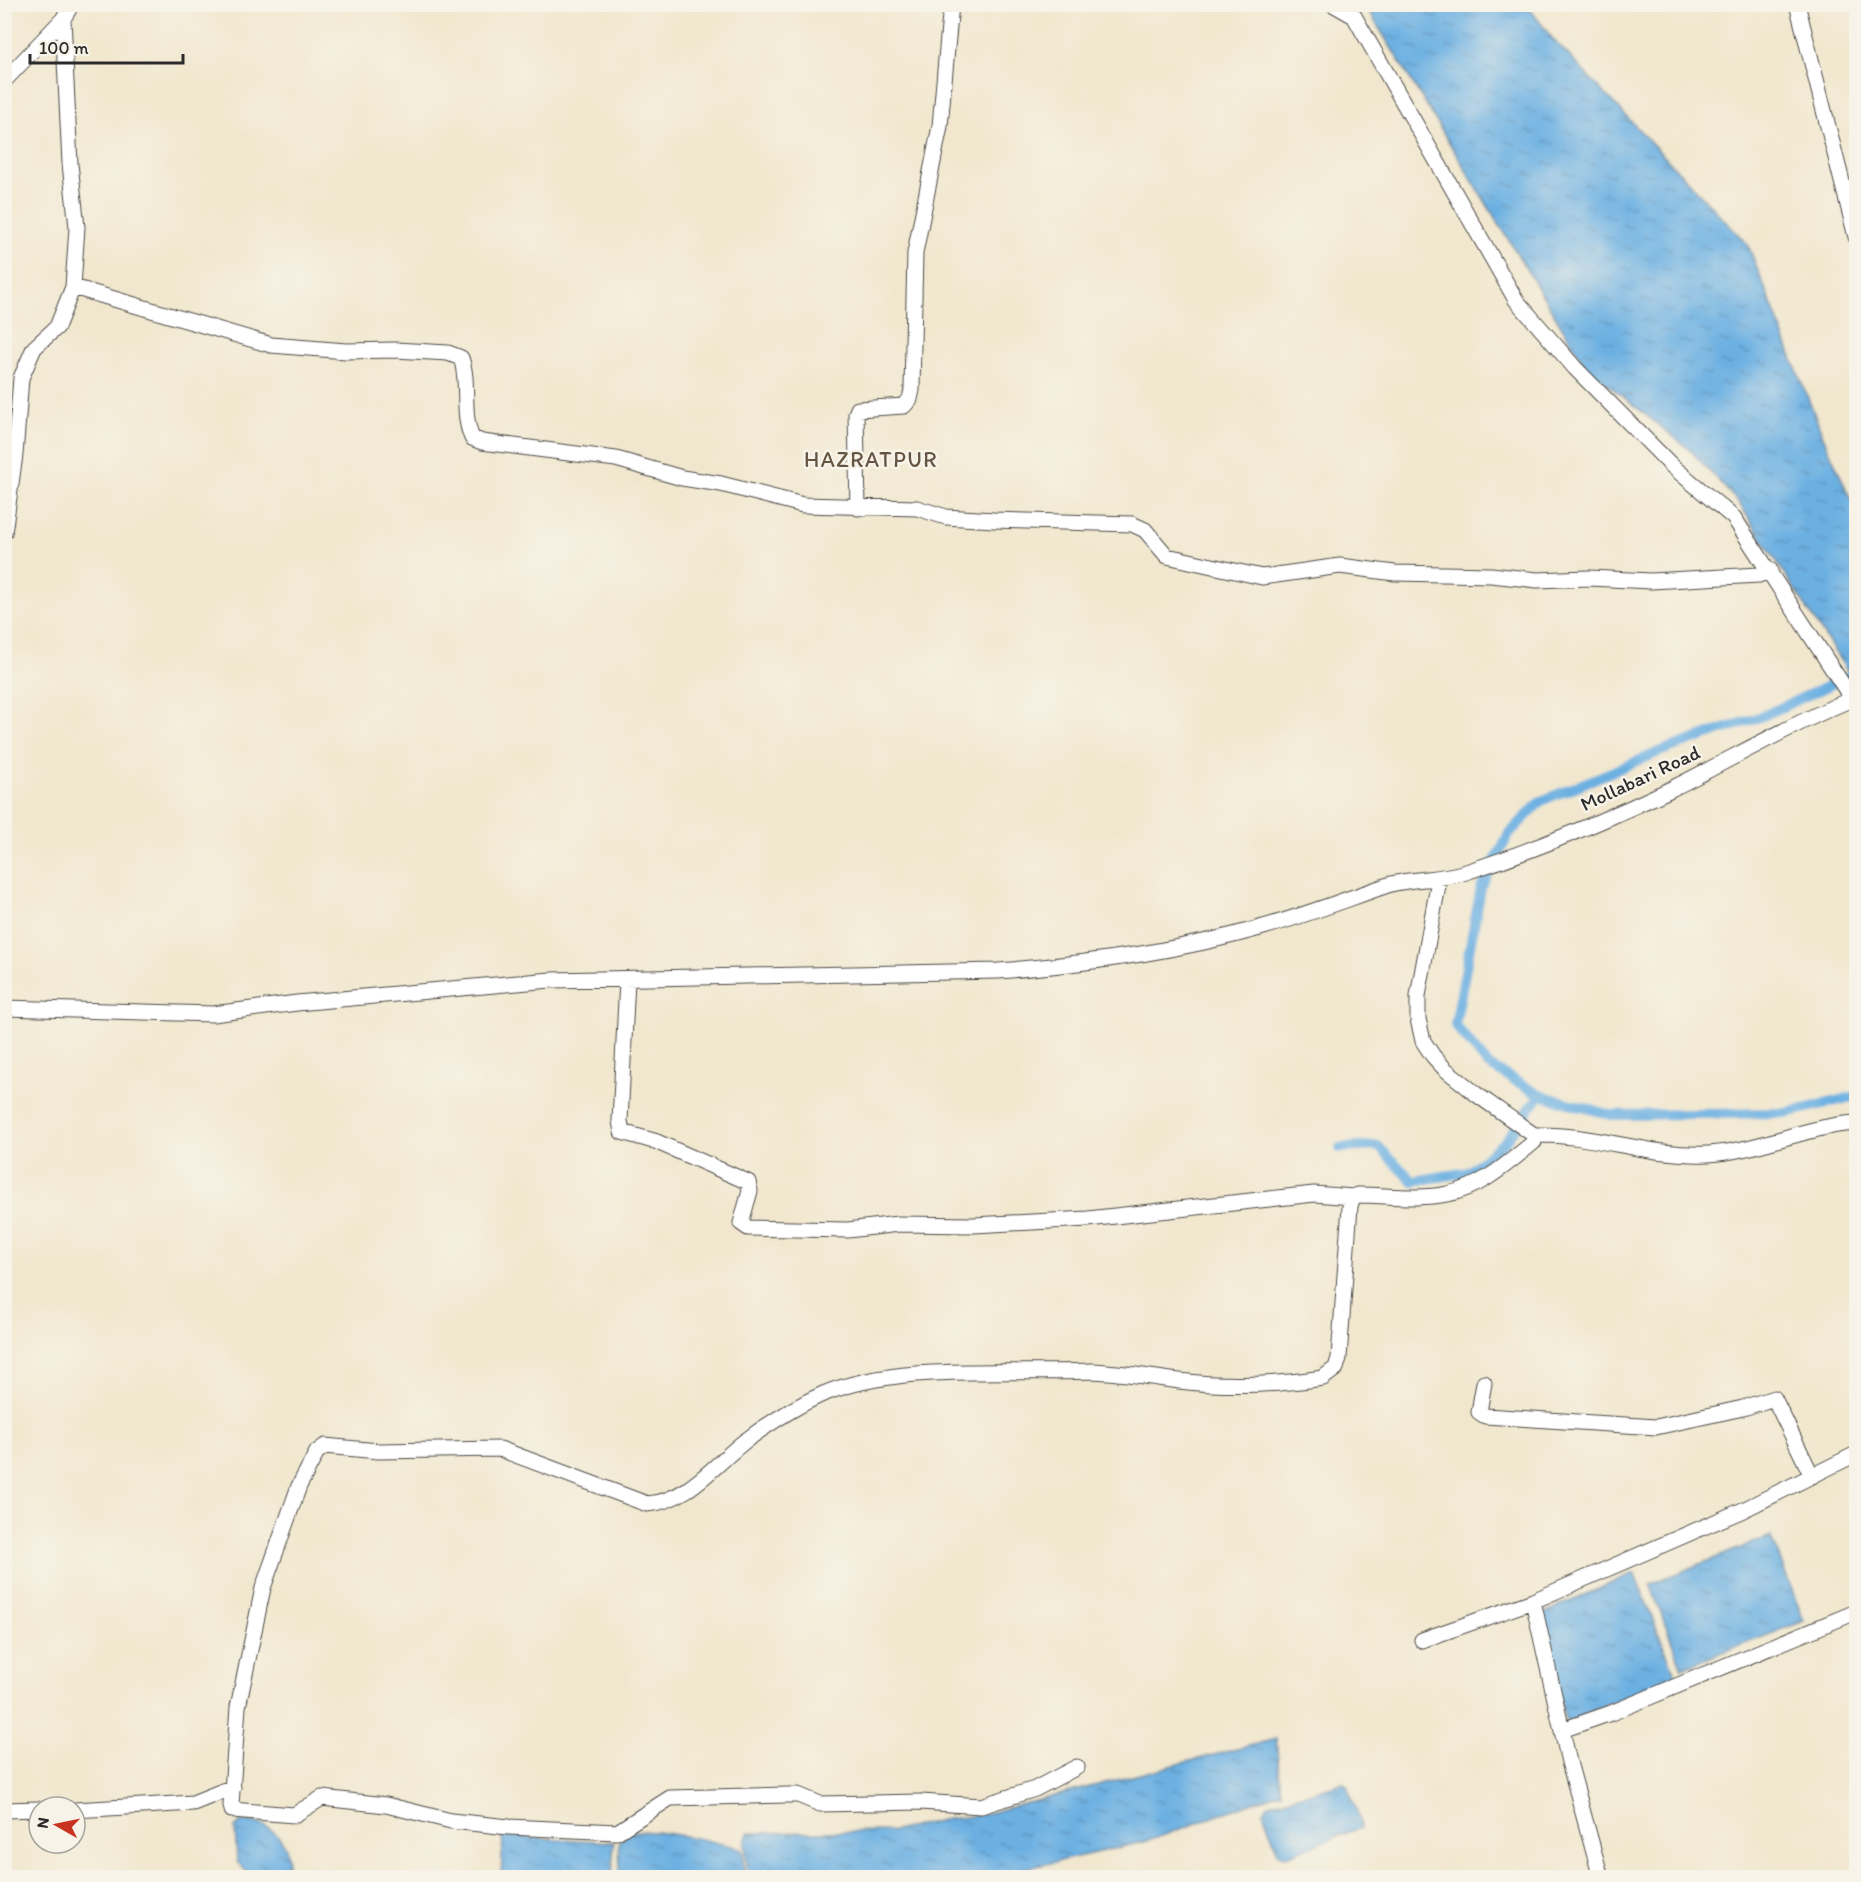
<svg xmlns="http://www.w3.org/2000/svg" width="1861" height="1882" font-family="Itim,sans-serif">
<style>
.water{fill:url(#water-ripples);stroke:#4c6e86;stroke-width:1.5}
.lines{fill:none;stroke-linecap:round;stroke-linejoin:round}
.canal{stroke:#6cb0e2;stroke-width:10}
.minor-casing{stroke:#494743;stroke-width:17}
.minor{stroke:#fff;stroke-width:15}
.labels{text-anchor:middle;stroke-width:5;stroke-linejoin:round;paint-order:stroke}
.street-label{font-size:20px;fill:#2b2b2b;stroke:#f7f3e8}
.quarter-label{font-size:22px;letter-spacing:1.5px;fill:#655441;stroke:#f7f3e8}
</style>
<defs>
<pattern id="water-ripples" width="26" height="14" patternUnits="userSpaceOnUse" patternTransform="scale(1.5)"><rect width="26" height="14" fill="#6cb0e2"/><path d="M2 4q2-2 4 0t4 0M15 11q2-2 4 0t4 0" fill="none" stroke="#598fb7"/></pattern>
</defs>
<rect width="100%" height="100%" fill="#f7f3e8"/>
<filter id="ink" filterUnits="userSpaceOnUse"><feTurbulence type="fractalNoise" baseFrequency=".0167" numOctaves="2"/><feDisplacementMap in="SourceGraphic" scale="12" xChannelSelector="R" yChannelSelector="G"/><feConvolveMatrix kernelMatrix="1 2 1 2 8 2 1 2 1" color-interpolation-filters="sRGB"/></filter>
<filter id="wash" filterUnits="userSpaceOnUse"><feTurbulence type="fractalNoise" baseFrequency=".008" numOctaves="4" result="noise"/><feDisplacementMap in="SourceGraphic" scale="24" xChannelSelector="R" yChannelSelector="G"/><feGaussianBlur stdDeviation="1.35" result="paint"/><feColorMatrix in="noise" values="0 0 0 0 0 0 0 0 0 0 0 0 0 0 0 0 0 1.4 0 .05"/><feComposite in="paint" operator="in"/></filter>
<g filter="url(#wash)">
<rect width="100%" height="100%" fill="#f1e7ce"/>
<path class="water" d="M1365,5H1527L1552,38L1748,245L1824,439L1856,511V685L1739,503L1690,450L1587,368Z
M1771,1536L1804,1621L1682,1668L1650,1584Z
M1634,1573L1676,1676L1566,1722L1538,1616Z
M1276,1739L1281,1792L1148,1841L988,1877H748L745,1843L748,1833L894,1831L947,1819L981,1815Z
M1343,1783L1347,1785L1361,1822L1360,1828L1286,1856L1278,1853L1263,1811L1267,1805Z
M248,1821C276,1825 298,1850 282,1877H252L237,1862L235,1828L241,1822Z
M631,1831C669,1831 703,1839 739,1848L743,1852L744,1877H620L619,1842Z
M503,1836L614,1842L612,1877H501Z"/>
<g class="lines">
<path class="canal" d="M1856,673L1765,715L1664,750L1541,801L1509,834L1481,888L1455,1025L1488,1065L1540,1095L1611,1115L1787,1113L1856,1096
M1340,1148L1378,1146L1413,1181L1469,1172L1506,1140L1540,1095"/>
</g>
</g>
<g filter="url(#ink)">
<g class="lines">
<defs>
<path id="minor" d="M1333,4L1354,16L1516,300L1575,368L1672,466L1734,518L1856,705
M1797,4L1856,237
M4,81L63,19L72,4
M73,287L271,345L346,351L395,350L448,353L461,358C470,383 461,413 472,438L482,442L616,459L682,478L721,484L803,505L917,508L946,517L994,520L1132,524L1145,530L1167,556L1262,577L1340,566L1395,573L1491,575L1537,580L1589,578L1651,581L1759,575L1770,570
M858,508L856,414L858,409L904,406L910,399L912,390L915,253L940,126L951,4
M4,533L15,455L21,378L34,348L57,327L73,287L77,227L70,164L63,19
M1439,880L1418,996V1019L1423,1041L1433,1056L1445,1069L1476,1094L1534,1135
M627,980L620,1121L622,1132L657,1142L748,1182L750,1191L741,1223L748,1228L848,1230L898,1224L974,1225L1088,1219L1314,1194L1353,1197
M4,1008L213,1014L297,1003L551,980L998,971C1086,964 1175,952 1260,928C1304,916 1347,899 1391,884C1416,878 1441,880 1466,872C1535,850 1604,821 1669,790C1730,760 1789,725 1852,699
M1534,1135C1593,1133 1649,1157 1708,1154C1759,1151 1806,1126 1856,1123
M1484,1383L1479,1412L1485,1416L1656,1427L1743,1408L1774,1398L1812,1476
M1533,1601L1569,1762L1601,1878
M1422,1640L1533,1601L1743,1510L1856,1454
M1562,1730L1611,1713L1856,1612
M1077,1767L1035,1789L981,1806L921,1802L820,1804L798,1795H788L670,1798L617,1832L509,1827L451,1821L386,1805L322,1798L294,1815L232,1810L231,1805L238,1707L263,1588L299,1486L317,1452L325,1446L378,1451L500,1449L647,1504C687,1502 715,1464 745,1441C767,1425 798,1405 823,1394C900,1362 1008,1375 1091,1371C1121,1372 1149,1377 1179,1381C1226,1387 1276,1385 1323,1378L1336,1368L1339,1358L1350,1206L1353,1197L1358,1195C1386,1195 1418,1200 1447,1194C1481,1188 1508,1163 1534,1142V1135
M4,1810L39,1809
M75,1810L193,1803L233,1787"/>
</defs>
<use href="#minor" class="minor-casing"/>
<use href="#minor" class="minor"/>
</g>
</g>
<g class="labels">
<g class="street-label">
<text transform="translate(1640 778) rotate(-25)" y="7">Mollabari Road</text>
</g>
<g class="quarter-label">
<text x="871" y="467">HAZRATPUR</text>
</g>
</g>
<rect width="1861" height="1882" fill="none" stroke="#f7f3e8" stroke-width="24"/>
<g transform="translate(57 1825) rotate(279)"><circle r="28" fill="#f7f3e8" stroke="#a5a39c" stroke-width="1.5"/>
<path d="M0-4.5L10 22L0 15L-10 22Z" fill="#c8321e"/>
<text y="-9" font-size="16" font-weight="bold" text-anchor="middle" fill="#2b2b2b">N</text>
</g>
<path d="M30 54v9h153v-9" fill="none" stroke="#2b2b2b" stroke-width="3"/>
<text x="39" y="54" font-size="18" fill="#2b2b2b" stroke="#f7f3e8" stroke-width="4.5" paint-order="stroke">100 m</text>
</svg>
